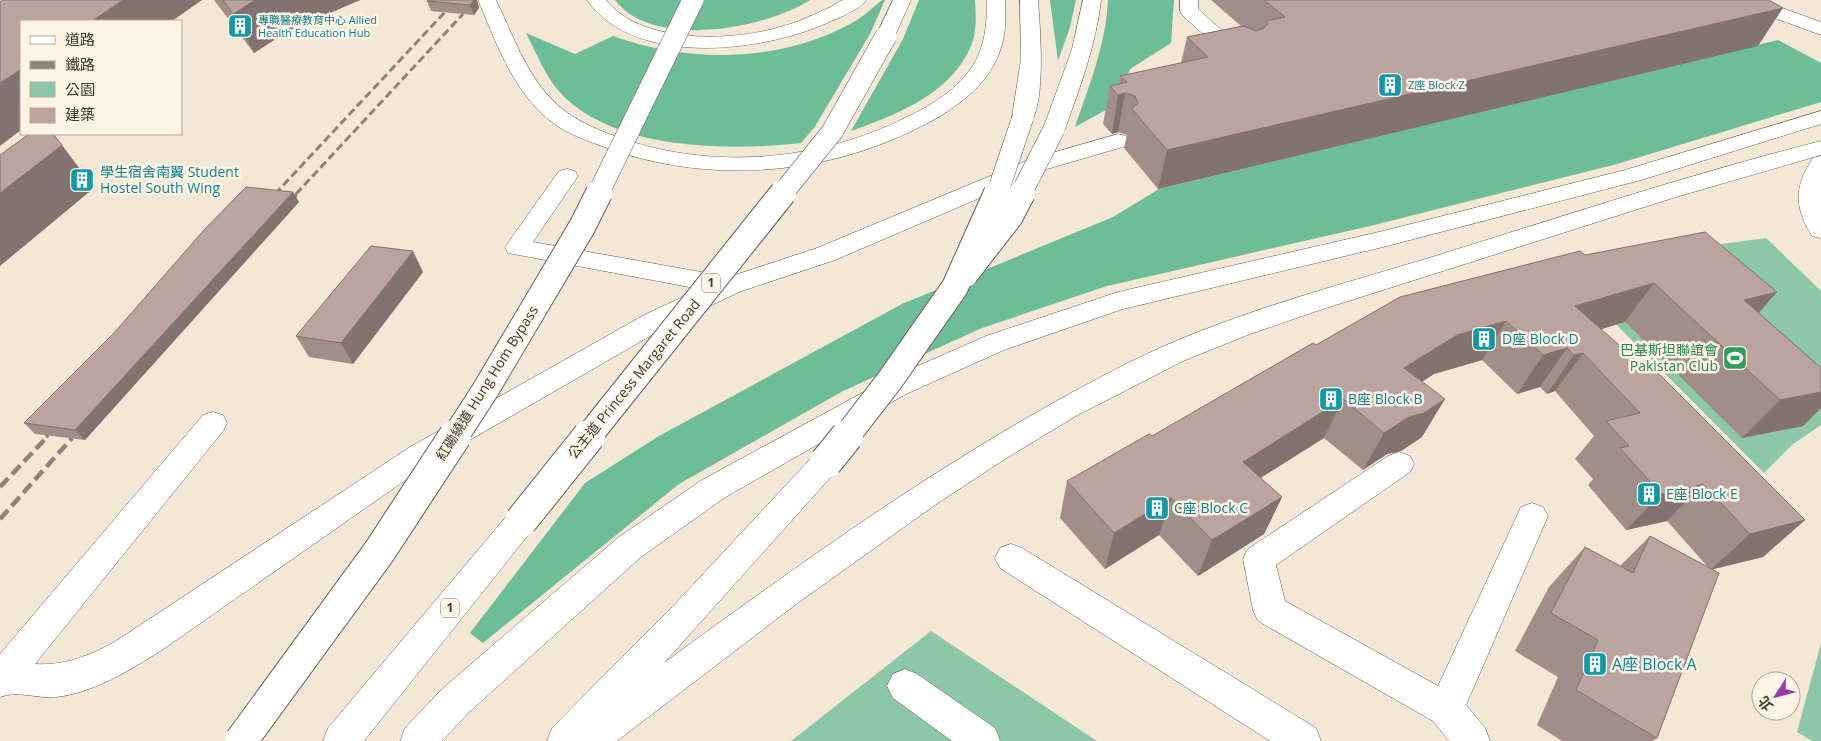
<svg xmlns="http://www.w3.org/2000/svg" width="1821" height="741" font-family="'Open Sans','Noto Sans TC',sans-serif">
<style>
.green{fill:#8cc7aa}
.forest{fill:#6ebd99}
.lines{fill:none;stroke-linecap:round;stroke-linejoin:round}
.minor-casing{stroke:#675d4e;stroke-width:1}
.major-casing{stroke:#675d4e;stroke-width:1}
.highway-casing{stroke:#675d4e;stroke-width:1}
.minor{fill:#fff;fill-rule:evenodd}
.major{fill:#fff;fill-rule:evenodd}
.highway{fill:#fff;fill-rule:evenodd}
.rail-far2{stroke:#8d8579;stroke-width:3;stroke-dasharray:8 4;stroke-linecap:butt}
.rail-far1{stroke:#8d8579;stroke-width:4;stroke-dasharray:9 5;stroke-linecap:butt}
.rail{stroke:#8d8579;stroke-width:4.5;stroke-dasharray:12 5.5;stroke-linecap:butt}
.major-bridge-far2-casing{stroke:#675d4e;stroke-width:22;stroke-linecap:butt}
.major-bridge-far1-casing{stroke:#675d4e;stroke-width:28;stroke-linecap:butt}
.major-bridge-casing{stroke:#675d4e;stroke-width:34;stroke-linecap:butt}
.highway-bridge-far2-casing{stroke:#675d4e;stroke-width:22;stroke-linecap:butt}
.highway-bridge-far1-casing{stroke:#675d4e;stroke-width:28;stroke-linecap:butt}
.highway-bridge-casing{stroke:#675d4e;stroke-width:34;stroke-linecap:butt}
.major-bridge-far2{stroke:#fff;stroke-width:21}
.major-bridge-far1{stroke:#fff;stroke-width:26}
.major-bridge{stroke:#fff;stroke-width:32}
.highway-bridge-far2{stroke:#fff;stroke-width:21}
.highway-bridge-far1{stroke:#fff;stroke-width:26}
.highway-bridge{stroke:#fff;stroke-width:32}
.wall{fill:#a18d8a}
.shaded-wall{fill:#837370}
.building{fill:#bba4a0;stroke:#837370}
.labels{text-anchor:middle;stroke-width:5;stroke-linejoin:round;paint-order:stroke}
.far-culture-label{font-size:11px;fill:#0d838f;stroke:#fef4e6;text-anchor:start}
.shield{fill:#fef4e6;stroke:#777067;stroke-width:1}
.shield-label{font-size:12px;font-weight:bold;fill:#3d3831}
.culture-label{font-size:14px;fill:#0d838f;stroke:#fef4e6;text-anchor:start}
.leisure-label{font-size:14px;fill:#27864d;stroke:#fef4e6;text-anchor:end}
.street-label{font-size:14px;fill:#3d3831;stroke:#fef4e6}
.near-culture-label{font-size:16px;fill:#0d838f;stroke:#fef4e6;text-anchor:start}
</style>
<rect width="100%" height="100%" fill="#f3e7d5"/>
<path class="green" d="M1766,238L1821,291V425L1793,444L1764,473L1573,281L1678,250Z
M931,631L1097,741H791Z
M1821,643V741H1812L1797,732Z"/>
<path class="forest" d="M615,0H810C765,29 653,50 615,0Z
M882,0H885L870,34L814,128L801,143C728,151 609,151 557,89C544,73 536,52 526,33L575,54L613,36C687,63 777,63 848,25C861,19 871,9 882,0Z
M919,0H975C976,15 977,32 971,46C951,94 896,115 851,131L903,39Z
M1050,0H1076L1070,27L1058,61Z
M1108,0H1174L1171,43L1130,69L1117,104L1075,127C1089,86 1106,44 1108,0Z
M1778,40L1821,63V102L1617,164L1370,226L1107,286L982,328L843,391L679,484L483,643L470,633L585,483L659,436L902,304L1113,217L1159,189Z"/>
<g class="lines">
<defs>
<path id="minor" d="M1180,0H1198V9L1246,52L1249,56L1246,60L1239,62L1232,60L1182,15L1180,11Z
M1118,134L1126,136L1129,141L1126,146L1047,169L835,260L739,292L664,328L430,463L162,650C130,670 95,692 57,697C38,699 17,690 0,697V654L203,415L213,412L223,415L227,423L223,431L35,664C64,666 88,656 113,643L410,447L646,314L700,289L508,253L505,247L559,171L567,169L575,171L578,176L533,242L729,277L817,248L1031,159Z
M1399,452L1410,456L1414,464L1410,472L1276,565L1285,601L1438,686L1521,507L1532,503L1543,507L1548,516L1466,705L1485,728L1490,741H1449L1433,721L1258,621L1253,610L1243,559L1248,549L1388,456Z
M1011,544L1022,548L1316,728L1321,741H1270L1000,568L995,558L1000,548Z
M905,669L917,674L995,728L1000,741H952L893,698L887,686L893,674Z"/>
<path id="major" d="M1083,0H1101C1096,45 1080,87 1065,129L1062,134L1054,135L1046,134L1043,129L1072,49Z"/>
<path id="highway" d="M478,0H496C515,39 529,84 565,111C582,124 603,132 623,139C715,170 818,161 905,118C933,105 965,85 978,56C986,38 987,19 987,0H1005C1006,19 1006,38 998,56C984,90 950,112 918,128C824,175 713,184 613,150C591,142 567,135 548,119C512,89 496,42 478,0Z
M587,0H606C640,44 731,42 780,27C796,23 811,16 826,9C832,7 837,2 843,0C850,0 859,0 866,0C859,11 839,17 827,23C762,52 634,68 587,0Z
M893,0H911L893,40L886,42L879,40L876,36Z
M1020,0H1038C1040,27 1046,100 1031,122L1023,123L1015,122L1012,117L1021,59Z
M1734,0H1760L1821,22V35L1736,4Z
M1821,111V124L1641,180L1383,247L1123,309L1004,350L906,394L724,498L641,557L468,713L442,741H400L405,728L442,689L619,537L702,480L886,380L986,336L1118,292L1383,231L1625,170Z
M1821,141V155L1676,197L1320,310L1250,334L1183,361L1076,416L1005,459L935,505L799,602L617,741H547L552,728L675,604L815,454L826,450L837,454L841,462L837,470L664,663C813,554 963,446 1128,363C1224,315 1330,288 1432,257C1561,217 1690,174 1821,141Z
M1821,156V238L1812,236C1794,207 1794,186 1813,158Z
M521,508L532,512L537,521L532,530L364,741H323L328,728L510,512Z"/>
</defs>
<use href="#minor" class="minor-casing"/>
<use href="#major" class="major-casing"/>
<use href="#highway" class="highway-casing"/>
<use href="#minor" class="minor"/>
<use href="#major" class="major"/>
<use href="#highway" class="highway"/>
<path class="rail-far2" d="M275,194L445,12
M296,194L463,14"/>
<path class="rail-far1" d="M270,199L276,193
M290,201L298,193
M46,437L48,435"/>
<path class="rail" d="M0,487L48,436
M0,519L72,438"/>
<defs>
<path id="major-bridge-far2" d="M598,194L693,0
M1021,194L1054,129"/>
<path id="major-bridge-far1" d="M965,274L1010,216L1022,193
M455,437L486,389L582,227L599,193"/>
<path id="major-bridge" d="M241,741L379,552L455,436"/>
<path id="highway-bridge-far2" d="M782,194L832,132L886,36
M997,194L1023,117"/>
<path id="highway-bridge-far1" d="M588,437L783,193
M846,437L890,380L955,287L997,193"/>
<path id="highway-bridge" d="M826,462L847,436
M521,521L589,436"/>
</defs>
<use href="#major-bridge-far2" class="major-bridge-far2-casing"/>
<use href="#major-bridge-far1" class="major-bridge-far1-casing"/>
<use href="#major-bridge" class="major-bridge-casing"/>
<use href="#highway-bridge-far2" class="highway-bridge-far2-casing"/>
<use href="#highway-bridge-far1" class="highway-bridge-far1-casing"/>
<use href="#highway-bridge" class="highway-bridge-casing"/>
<use href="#major-bridge-far2" class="major-bridge-far2"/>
<use href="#major-bridge-far1" class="major-bridge-far1"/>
<use href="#major-bridge" class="major-bridge"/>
<use href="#highway-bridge-far2" class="highway-bridge-far2"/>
<use href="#highway-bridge-far1" class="highway-bridge-far1"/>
<use href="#highway-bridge" class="highway-bridge"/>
</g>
<path class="wall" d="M214,0H360L288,31L254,53Z
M477,0L479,8L474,15L431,11L427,1Z
M1211,0H1769L1758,46L1158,189L1124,148L1127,135L1118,132L1112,134L1103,124L1110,86L1119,84L1120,76L1181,63L1187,37L1241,26Z
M299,202L85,440L35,434L24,423Z
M1585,255L1759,313L1821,368V408L1803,426L1742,438L1625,322L1601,329L1805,520L1763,557L1712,569L1657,738L1653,741H1562L1537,725L1558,677L1515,651L1549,587L1585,547L1620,566L1650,536L1708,567L1667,521L1626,530L1588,485L1593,479L1575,459L1594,436L1555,391L1547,394L1540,387L1517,394L1482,360L1434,374L1422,382V437L1401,451L1387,454L1363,470L1324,438L1260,478L1282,497L1264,534L1198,576L1159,535L1105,569L1060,518L1067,481L1152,436L1316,345Z
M423,272L353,364L309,357L296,336Z"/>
<path class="shaded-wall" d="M123,0H202L172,21H92Z
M255,0H360L288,31L254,53L233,14Z
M474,0H477L479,8L474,15L470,5Z
M1783,8L1758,46L1158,189L1167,150Z
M21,69V130L0,146V83Z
M1125,93L1118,132L1112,134L1118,95Z
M62,145L94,188L0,266V193Z
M293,192L299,202L85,440L75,430Z
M413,251L423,272L353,364L341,343Z
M1654,283L1625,322L1549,345L1575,306Z
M1777,292L1743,331L1744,300Z
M1506,321L1482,360L1434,374L1383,406L1404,368L1457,335Z
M1567,348L1540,387L1517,394L1543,355Z
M1583,353L1555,391L1547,394L1574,355Z
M1821,392V408L1803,426L1742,438L1780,400Z
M1343,399L1324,438L1227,499L1243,462Z
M1445,399L1422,437L1401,451L1387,454L1363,470L1384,433L1409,417Z
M1703,484L1667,521L1626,530L1661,494Z
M1282,497L1264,534L1198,576L1212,540Z
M1171,498L1159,535L1105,569L1114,533Z
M1805,520L1763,557L1710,570L1750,534Z"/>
<path class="building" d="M2,0H123L92,21H21V69L0,83V2Z
M223,0H255L233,14Z
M428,0H474L470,5L427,1Z
M1264,0H1769L1783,8L1167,150L1132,109L1138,103L1135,96L1125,93L1118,95L1110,86L1127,82L1120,76L1208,57L1187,37L1244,26L1256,31L1264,28L1268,23L1266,21L1285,17Z
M29,134H53L62,145L0,193V155Z
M246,187L293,192L75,430L24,423L114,333L203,231Z
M1705,232L1777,292L1744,300L1821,368V392L1780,400L1654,283L1575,306L1646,369L1653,368L1805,520L1750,534L1703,484L1661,494L1620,448L1629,446L1606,421L1640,413L1583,353L1574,355L1567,348L1543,355L1506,321L1457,335L1404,368L1445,399L1424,413L1409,417L1384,433L1343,399L1243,462L1282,497L1212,540L1171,498L1114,533L1067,481L1149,434L1152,436L1313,343L1316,345L1400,297L1580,251L1585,255Z
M371,246L413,251L341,343L296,336Z
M1650,536L1719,573L1657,738L1576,690L1598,640L1551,613L1585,547L1633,573Z"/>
<defs>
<symbol id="building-square" viewBox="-11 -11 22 22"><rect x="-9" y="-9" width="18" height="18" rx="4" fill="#0f9aa8" stroke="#fef4e6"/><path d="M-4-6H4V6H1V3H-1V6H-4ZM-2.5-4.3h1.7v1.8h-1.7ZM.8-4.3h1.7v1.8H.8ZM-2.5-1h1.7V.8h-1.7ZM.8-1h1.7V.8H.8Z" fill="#fff"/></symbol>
<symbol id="stadium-square" viewBox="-11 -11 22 22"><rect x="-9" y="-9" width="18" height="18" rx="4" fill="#2e9e5b" stroke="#fef4e6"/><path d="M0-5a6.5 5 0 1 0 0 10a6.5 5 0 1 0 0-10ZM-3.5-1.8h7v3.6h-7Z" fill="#fff"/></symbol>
</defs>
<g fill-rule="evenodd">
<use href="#building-square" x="226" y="12" width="28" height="28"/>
<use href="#building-square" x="1376" y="71" width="28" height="28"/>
<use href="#building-square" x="68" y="166" width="28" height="28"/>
<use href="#building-square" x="1470" y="325" width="28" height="28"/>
<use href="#stadium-square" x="1721" y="344" width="28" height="28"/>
<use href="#building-square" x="1317" y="385" width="28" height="28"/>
<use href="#building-square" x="1635" y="480" width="28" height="28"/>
<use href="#building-square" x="1143" y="494" width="28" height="28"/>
<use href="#building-square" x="1581" y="650" width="28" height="28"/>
</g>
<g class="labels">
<g class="far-culture-label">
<text x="258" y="24">專職醫療教育中心 Allied<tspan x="258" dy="13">Health Education Hub</tspan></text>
<text x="1408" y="89">Z座 Block Z</text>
</g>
<g class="shield">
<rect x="702" y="273.5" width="18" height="19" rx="4"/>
<rect x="441" y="598.5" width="18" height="19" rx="4"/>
</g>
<g class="shield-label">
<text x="711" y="287">1</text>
<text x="450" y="612">1</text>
</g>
<g class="culture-label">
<text x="100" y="177">學生宿舍南翼 Student<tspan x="100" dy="16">Hostel South Wing</tspan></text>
<text x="1502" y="344">D座 Block D</text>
<text x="1348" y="404">B座 Block B</text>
<text x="1666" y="499">E座 Block E</text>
<text x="1174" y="513">C座 Block C</text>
</g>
<g class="leisure-label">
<text x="1718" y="355">巴基斯坦聯誼會<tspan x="1718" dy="16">Pakistan Club</tspan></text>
</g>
<g class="street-label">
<text transform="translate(634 379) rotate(-51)" y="5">公主道 Princess Margaret Road</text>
<text transform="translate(487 383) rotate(-58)" y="5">紅磡繞道 Hung Hom Bypass</text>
</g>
<g class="near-culture-label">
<text x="1612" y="670">A座 Block A</text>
</g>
</g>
<rect x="20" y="20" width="162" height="115" fill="#fef4e6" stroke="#b1a99e"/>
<rect x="30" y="36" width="25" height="8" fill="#ffffff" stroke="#b1a99e"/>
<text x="65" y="45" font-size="15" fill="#3d3831">道路</text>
<rect x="30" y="61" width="25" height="8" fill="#8d8579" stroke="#b1a99e"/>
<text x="65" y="70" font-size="15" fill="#3d3831">鐵路</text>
<rect x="30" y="82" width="25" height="15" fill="#8cc7aa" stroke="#b1a99e"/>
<text x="65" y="95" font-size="15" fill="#3d3831">公園</text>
<rect x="30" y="108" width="25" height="15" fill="#bba4a0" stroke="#b1a99e"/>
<text x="65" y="120" font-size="15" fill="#3d3831">建築</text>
<g transform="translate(1776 696) rotate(234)"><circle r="24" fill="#fef4e6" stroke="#b1a99e"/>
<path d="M0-4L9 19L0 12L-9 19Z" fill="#953fac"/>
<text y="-8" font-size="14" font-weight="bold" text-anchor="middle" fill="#3d3831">北</text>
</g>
</svg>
